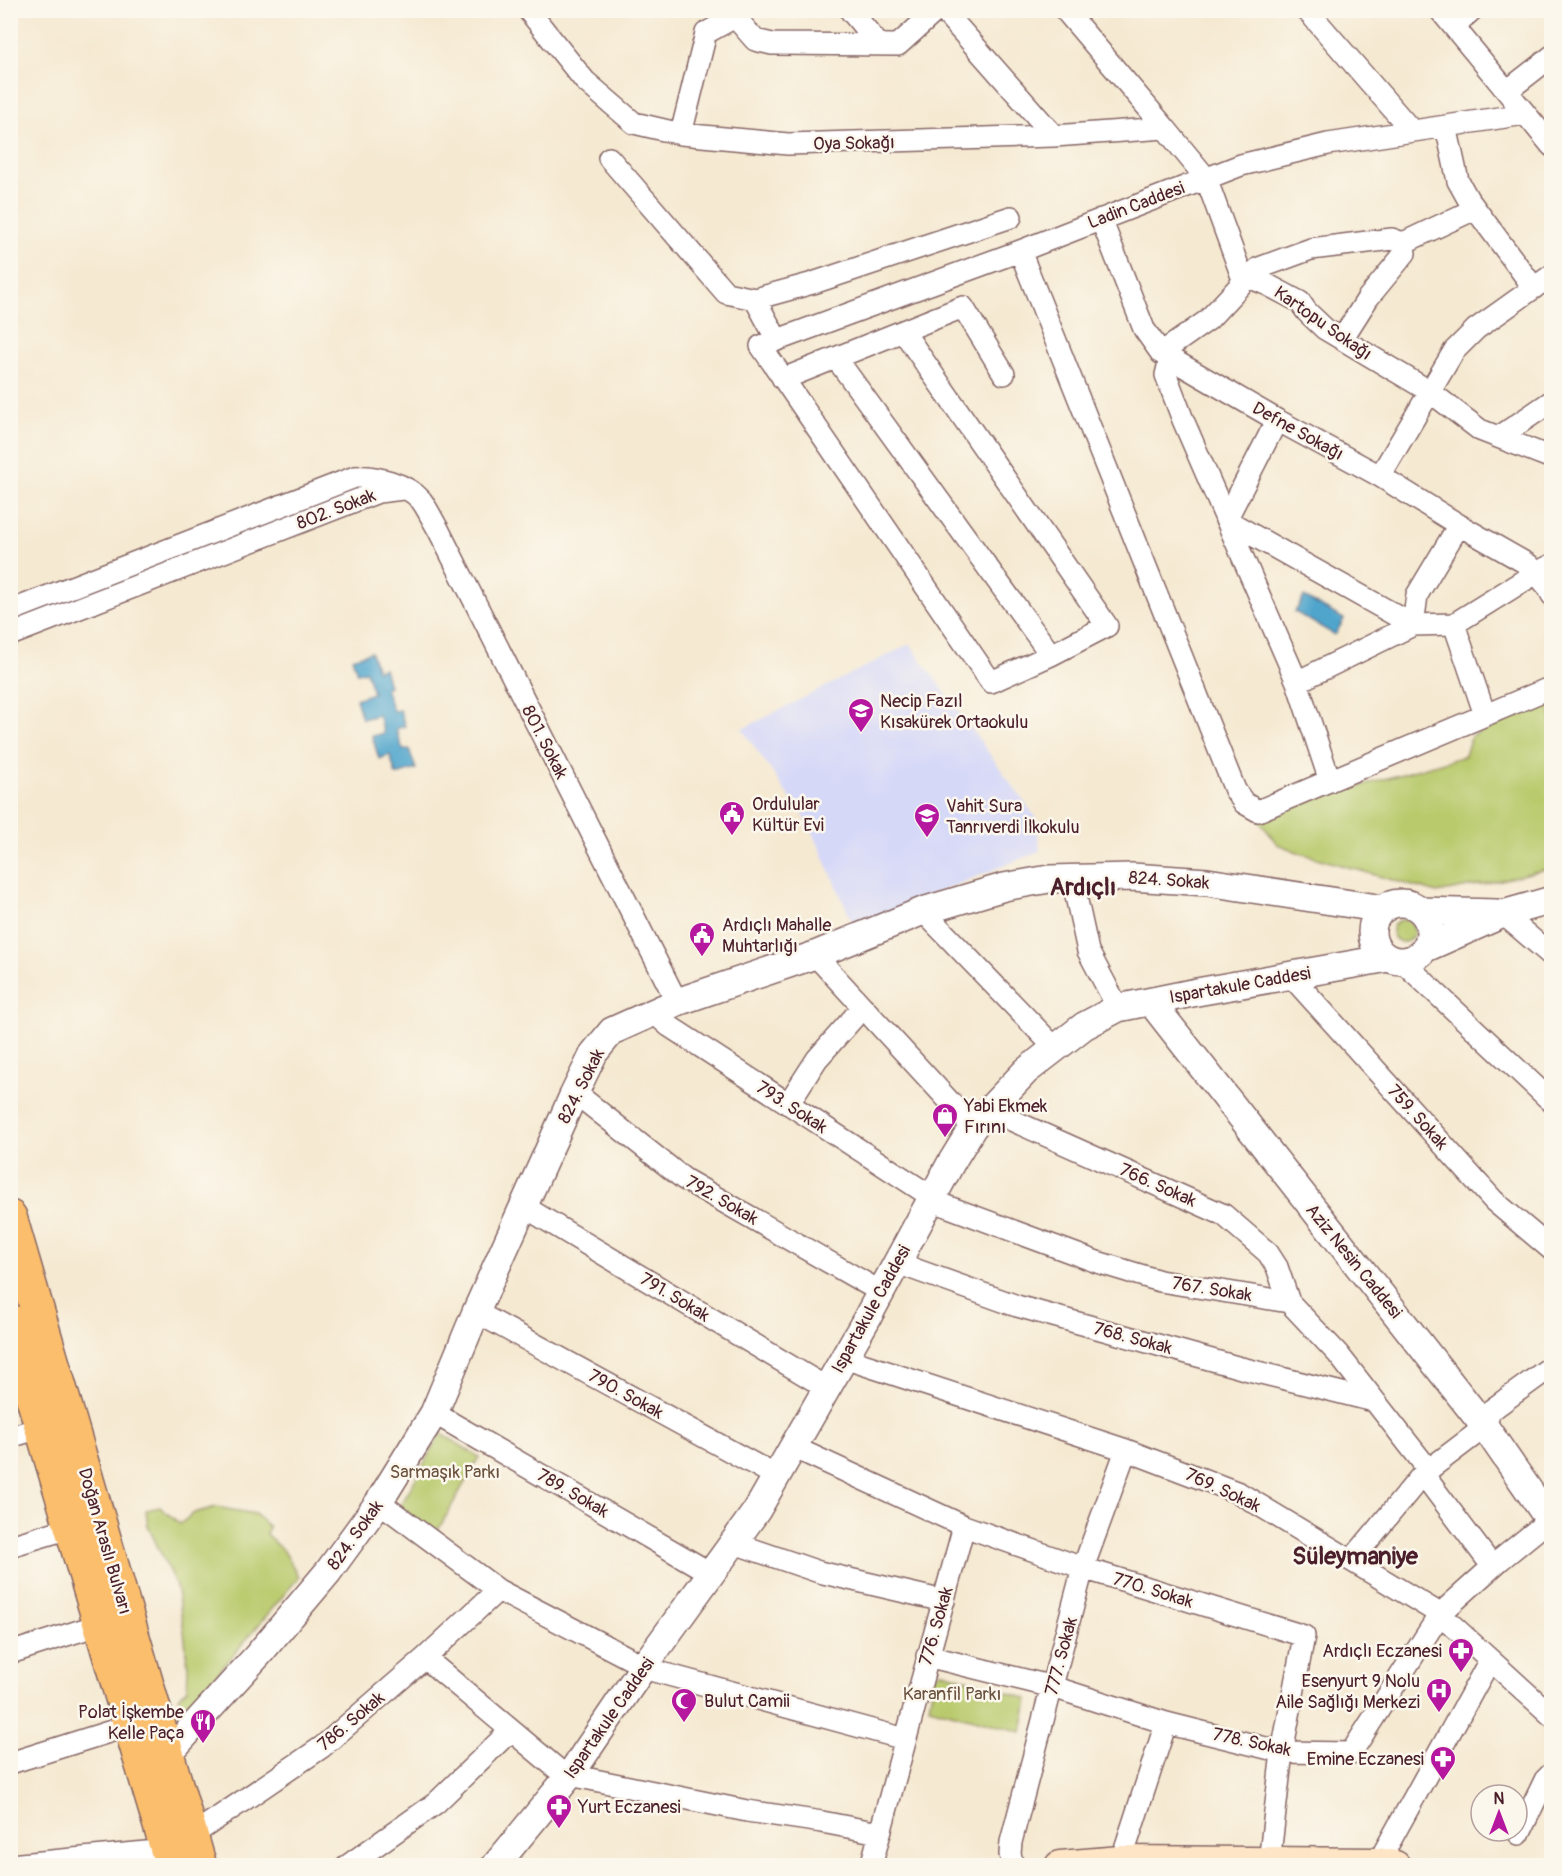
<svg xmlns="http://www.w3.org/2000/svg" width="1562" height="1876" font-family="Pangolin,sans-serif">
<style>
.built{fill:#d6d8f8}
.green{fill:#b9ca6d;stroke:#82744c;stroke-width:1.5}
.water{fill:#4fa5cc;stroke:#4c627c;stroke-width:1.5}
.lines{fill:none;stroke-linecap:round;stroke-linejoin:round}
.minor-casing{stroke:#866665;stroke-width:24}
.tertiary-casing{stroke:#866665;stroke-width:30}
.secondary-casing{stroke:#866665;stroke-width:33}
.primary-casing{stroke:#866665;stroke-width:36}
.minor{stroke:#fff;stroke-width:21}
.tertiary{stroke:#fff;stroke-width:27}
.secondary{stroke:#fde5c5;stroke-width:30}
.primary{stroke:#fabe6d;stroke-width:33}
.labels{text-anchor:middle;stroke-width:5;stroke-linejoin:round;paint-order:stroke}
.street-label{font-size:18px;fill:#4a1f2b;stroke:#fbf7ec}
.poi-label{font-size:18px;fill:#4a1f2b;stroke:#fbf7ec;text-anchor:start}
.park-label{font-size:18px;fill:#6b523f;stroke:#fbf7ec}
.district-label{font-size:24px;font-weight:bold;fill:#4a1f2b;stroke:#fbf7ec}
</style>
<rect width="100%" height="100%" fill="#fbf7ec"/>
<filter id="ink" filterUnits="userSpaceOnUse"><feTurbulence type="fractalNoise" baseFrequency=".0167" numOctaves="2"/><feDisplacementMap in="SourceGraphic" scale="12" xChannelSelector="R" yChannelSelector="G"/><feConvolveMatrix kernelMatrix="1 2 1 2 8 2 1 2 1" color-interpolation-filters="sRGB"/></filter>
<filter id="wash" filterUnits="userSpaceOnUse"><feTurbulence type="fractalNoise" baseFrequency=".008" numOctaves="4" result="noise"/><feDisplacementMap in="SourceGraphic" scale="24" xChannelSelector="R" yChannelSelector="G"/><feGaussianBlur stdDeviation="1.35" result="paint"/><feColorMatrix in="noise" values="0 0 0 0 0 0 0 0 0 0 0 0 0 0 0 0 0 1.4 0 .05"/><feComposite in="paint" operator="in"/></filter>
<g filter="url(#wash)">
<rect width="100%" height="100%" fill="#f5e9d1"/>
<path class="built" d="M910,644L1036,818L1040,851L854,926L811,828L742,729Z"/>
<path class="green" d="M1551,702V868L1484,884L1437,893L1303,854L1277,844L1256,816L1465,756L1471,736Z
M1392 931a11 11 0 1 1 22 0a11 11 0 1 1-22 0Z
M441,1433L479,1457L436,1534L400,1507Z
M160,1507L180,1524L194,1513L216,1507L255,1514L269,1527L266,1534L284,1551L299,1577L186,1711L179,1697L187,1688L188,1667L184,1631L176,1586L148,1526L146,1510Z
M941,1671L1028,1699L1022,1732L929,1707L934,1677Z"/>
<path class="water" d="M1304,597L1344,619L1335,635L1295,612Z
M371,652L377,670L384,668L389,686L385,688L393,711L400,710L405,726L396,729L403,750L409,749L416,769L396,775L390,755L379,759L372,736L384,733L378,715L362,719L356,699L373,693L366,671L357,673L352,658Z"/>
</g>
<g filter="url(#ink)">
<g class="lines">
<defs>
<path id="minor" d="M528,10L585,81L634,123L681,134L788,144L1054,136L1165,128L1206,178L1241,274L1266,284L1300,302L1307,312L1325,329L1429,391L1480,430L1552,458
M729,10L755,40L772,44L898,45L937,10
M850,10L879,45
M943,10L1054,136
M1065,10L1165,128
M1307,10L1412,131
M1440,10L1552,146
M1454,26L1472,10
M1507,91L1552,56
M1446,126L1458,181L1468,199L1534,288
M681,134L706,33L735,17L743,10
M609,158L726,293L755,299L777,340
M1101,219L1144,329L1161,353L1277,420L1380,476L1459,525L1529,565L1548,587L1552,595
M1403,243L1475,209
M1020,251L1235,790L1244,803L1258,811L1552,687
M755,299L813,283L1011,217
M1161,353L1208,320L1248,277L1259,268L1311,249L1392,239L1403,243L1405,253L1368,298L1342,339
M836,358L1051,655
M1170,359L1166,375L1183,420L1297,682L1330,781
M1004,374L963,307L903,331L1107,626L1051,655L991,682L761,346L1020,251L1241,165L1328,144L1525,114
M783,379L903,331
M1277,420L1226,520L1413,625
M1499,437L1552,401
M1380,476L1454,351L1476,329L1552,275
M10,611L355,477C375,475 407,484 421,500C427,508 432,519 438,529L677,1002
M1454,624L1485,715
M1413,625L1417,595L1459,525
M10,635L378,492L403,489
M1297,682L1413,625L1454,624L1536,573L1552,565
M1072,878L1088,951L1118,1008
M923,911L1056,1049
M1503,914L1552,956
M815,955L973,1127
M1402,961L1552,1102
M1291,976L1494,1201L1552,1250
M657,1011L661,1019L669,1026L932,1197
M573,1096L583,1099L684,1179L881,1292
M788,1104L817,1059L863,1007
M989,1110L1224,1215L1268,1253L1277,1267L1289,1302
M930,1200L1097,1262L1160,1281L1289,1302L1338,1354L1428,1469
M523,1206L827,1388
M897,1263L1017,1306L1241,1368L1374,1401
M476,1312L776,1476
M844,1358L1126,1450L1239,1493L1440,1614L1552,1716
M434,1413L712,1574
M10,1437L43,1427
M793,1447L964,1526L1083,1568L1304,1636L1282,1752L1269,1863
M1423,1474L1492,1566
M379,1502L498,1590L644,1666
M734,1543L819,1572L944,1601
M10,1546L73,1527
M1352,1560L1423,1474L1485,1427L1490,1411L1552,1366
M10,1653L101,1624
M927,1656L1053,1687L1166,1723L1282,1752L1351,1753L1440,1614L1500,1560L1548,1521
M425,1658L568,1778
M643,1668L905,1739
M10,1763L131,1725
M570,1775L747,1811L822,1822L879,1833
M1519,1834L1545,1780L1552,1773
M191,1836L322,1747L425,1658L498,1590
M1121,1861L1166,1723
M1378,1863L1490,1660
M10,1865L167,1850
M347,1866L436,1803L510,1731
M871,1866L964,1526
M1013,1866L1010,1854L1011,1842L1083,1568L1126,1450"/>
<path id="tertiary" d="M1372 932a29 29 0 1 1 58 0a29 29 0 1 1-58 0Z
M1421,911L1496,913
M1426,948L1503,914L1552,900
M1151,1002L1485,1427L1552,1524
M168,1754L258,1655L328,1572L379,1502L434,1413L476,1312L573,1096L594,1053L612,1031L677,1002L815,955L923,911L1004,887L1049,879L1132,877L1207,882L1384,909
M495,1866L570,1775L644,1666L757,1510L866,1320L951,1163L973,1127L1026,1071L1084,1026L1118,1008L1197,992L1388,958"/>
<path id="secondary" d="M1060,1866L1121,1861L1378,1863L1395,1866"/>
<path id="primary" d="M10,1217L200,1866
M10,1321L172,1866"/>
</defs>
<use href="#minor" class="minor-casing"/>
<use href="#tertiary" class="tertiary-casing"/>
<use href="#secondary" class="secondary-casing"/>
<use href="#primary" class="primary-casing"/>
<use href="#minor" class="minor"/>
<use href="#tertiary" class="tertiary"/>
<use href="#secondary" class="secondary"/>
<use href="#primary" class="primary"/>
</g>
</g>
<defs>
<symbol id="school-pin" viewBox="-11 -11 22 30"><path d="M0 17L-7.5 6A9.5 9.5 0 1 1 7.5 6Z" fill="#b5179e" stroke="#fbf7ec"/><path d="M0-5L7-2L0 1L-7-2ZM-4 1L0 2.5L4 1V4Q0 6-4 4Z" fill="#fff"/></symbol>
<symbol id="civic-pin" viewBox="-11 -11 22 30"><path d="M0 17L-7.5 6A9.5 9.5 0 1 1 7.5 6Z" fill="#b5179e" stroke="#fbf7ec"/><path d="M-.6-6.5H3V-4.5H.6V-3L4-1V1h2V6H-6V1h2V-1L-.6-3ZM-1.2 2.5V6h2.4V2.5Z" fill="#fff"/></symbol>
<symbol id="shop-pin" viewBox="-11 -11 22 30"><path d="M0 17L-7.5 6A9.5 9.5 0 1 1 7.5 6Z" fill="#b5179e" stroke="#fbf7ec"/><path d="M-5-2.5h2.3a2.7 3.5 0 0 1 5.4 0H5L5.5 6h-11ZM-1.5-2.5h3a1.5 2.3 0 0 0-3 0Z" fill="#fff"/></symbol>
<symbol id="pharmacy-pin" viewBox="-11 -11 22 30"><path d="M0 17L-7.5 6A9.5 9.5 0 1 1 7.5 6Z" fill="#b5179e" stroke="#fbf7ec"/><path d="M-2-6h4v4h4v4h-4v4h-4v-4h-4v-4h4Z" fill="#fff"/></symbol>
<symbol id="hospital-pin" viewBox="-11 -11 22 30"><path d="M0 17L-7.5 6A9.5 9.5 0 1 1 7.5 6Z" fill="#b5179e" stroke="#fbf7ec"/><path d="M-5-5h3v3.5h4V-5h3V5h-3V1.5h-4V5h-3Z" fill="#fff"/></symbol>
<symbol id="mosque-pin" viewBox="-11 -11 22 30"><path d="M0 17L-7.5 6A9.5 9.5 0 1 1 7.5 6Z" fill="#b5179e" stroke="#fbf7ec"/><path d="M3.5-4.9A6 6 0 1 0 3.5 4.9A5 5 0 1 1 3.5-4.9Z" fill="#fff"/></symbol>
<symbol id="restaurant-pin" viewBox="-11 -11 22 30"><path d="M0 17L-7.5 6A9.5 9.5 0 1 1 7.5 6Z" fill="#b5179e" stroke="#fbf7ec"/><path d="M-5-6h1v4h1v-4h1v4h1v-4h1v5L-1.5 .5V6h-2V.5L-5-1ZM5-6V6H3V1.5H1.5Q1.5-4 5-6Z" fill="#fff"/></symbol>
</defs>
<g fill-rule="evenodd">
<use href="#school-pin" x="846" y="696" width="30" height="40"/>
<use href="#civic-pin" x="717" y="799" width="30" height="40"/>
<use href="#school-pin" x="912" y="801" width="30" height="40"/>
<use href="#civic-pin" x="687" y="920" width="30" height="40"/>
<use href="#shop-pin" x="930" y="1101" width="30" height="40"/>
<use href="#pharmacy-pin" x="1446" y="1636" width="30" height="40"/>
<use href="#hospital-pin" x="1424" y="1676" width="30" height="40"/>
<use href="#mosque-pin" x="669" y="1686" width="30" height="40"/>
<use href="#restaurant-pin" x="188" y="1707" width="30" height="40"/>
<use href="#pharmacy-pin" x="1428" y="1744" width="30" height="40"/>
<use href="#pharmacy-pin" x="544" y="1792" width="30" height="40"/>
</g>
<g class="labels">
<g class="street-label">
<text transform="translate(854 143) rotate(-1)" y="6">Oya Sokağı</text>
<text transform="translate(1136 205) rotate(-21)" y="6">Ladin Caddesi</text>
<text transform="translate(1323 323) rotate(35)" y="6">Kartopu Sokağı</text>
<text transform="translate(1298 431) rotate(29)" y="6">Defne Sokağı</text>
<text transform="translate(336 509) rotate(-21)" y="6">802. Sokak</text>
<text transform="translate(545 742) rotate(63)" y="6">801. Sokak</text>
<text transform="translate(1169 880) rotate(4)" y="6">824. Sokak</text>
<text transform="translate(1240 985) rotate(-10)" y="6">Ispartakule Caddesi</text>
<text transform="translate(581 1086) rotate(-63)" y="6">824. Sokak</text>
<text transform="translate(792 1107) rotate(33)" y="6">793. Sokak</text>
<text transform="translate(1418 1117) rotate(48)" y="6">759. Sokak</text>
<text transform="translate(1158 1185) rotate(24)" y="6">766. Sokak</text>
<text transform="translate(722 1200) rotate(30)" y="6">792. Sokak</text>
<text transform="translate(1354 1261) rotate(51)" y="6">Aziz Nesin Caddesi</text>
<text transform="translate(1212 1289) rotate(9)" y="6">767. Sokak</text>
<text transform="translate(675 1297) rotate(31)" y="6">791. Sokak</text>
<text transform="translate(871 1309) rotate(-61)" y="6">Ispartakule Caddesi</text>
<text transform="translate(1133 1338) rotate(15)" y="6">768. Sokak</text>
<text transform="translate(626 1394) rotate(29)" y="6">790. Sokak</text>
<text transform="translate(1223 1490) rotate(25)" y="6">769. Sokak</text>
<text transform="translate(573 1493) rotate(30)" y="6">789. Sokak</text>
<text transform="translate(355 1535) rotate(-54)" y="6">824. Sokak</text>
<text transform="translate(105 1541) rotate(74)" y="6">Doğan Araslı Bulvarı</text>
<text transform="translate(1153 1590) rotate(17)" y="6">770. Sokak</text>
<text transform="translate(936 1626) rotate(-74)" y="6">776. Sokak</text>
<text transform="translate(1061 1656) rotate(-75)" y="6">777. Sokak</text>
<text transform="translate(609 1718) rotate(-55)" y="6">Ispartakule Caddesi</text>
<text transform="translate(351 1721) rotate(-40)" y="6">786. Sokak</text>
<text transform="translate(1252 1742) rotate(12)" y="6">778. Sokak</text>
</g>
<g class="poi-label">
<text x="880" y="707">Necip Fazıl<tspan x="880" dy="21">Kısakürek Ortaokulu</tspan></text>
<text x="752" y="810">Ordulular<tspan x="752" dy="21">Kültür Evi</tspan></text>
<text x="946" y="812">Vahit Sura<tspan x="946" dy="21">Tanrıverdi İlkokulu</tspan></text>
<text x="722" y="931">Ardıçlı Mahalle<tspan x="722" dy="21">Muhtarlığı</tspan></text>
<text x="964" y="1112">Yabi Ekmek<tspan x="964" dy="21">Fırını</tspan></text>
<text x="1442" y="1657" text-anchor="end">Ardıçlı Eczanesi</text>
<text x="1420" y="1687" text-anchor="end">Esenyurt 9 Nolu<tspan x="1420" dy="21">Aile Sağlığı Merkezi</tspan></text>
<text x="704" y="1707">Bulut Camii</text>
<text x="184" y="1718" text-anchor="end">Polat İşkembe<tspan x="184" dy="21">Kelle Paça</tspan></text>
<text x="1424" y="1765" text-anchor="end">Emine Eczanesi</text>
<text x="578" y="1813">Yurt Eczanesi</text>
</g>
<g class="park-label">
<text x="445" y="1478">Sarmaşık Parkı</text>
<text x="952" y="1700">Karanfil Parkı</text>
</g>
<g class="district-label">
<text x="1083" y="895">Ardıçlı</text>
<text x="1355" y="1564">Süleymaniye</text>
</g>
</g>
<rect width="1562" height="1876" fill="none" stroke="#fbf7ec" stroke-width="36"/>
<g transform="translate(1499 1813)"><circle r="28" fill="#fbf7ec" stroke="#b4a19f" stroke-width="1.5"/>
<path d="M0-4.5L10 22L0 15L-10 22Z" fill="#b5179e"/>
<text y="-9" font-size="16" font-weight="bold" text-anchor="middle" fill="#4a1f2b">N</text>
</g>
</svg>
